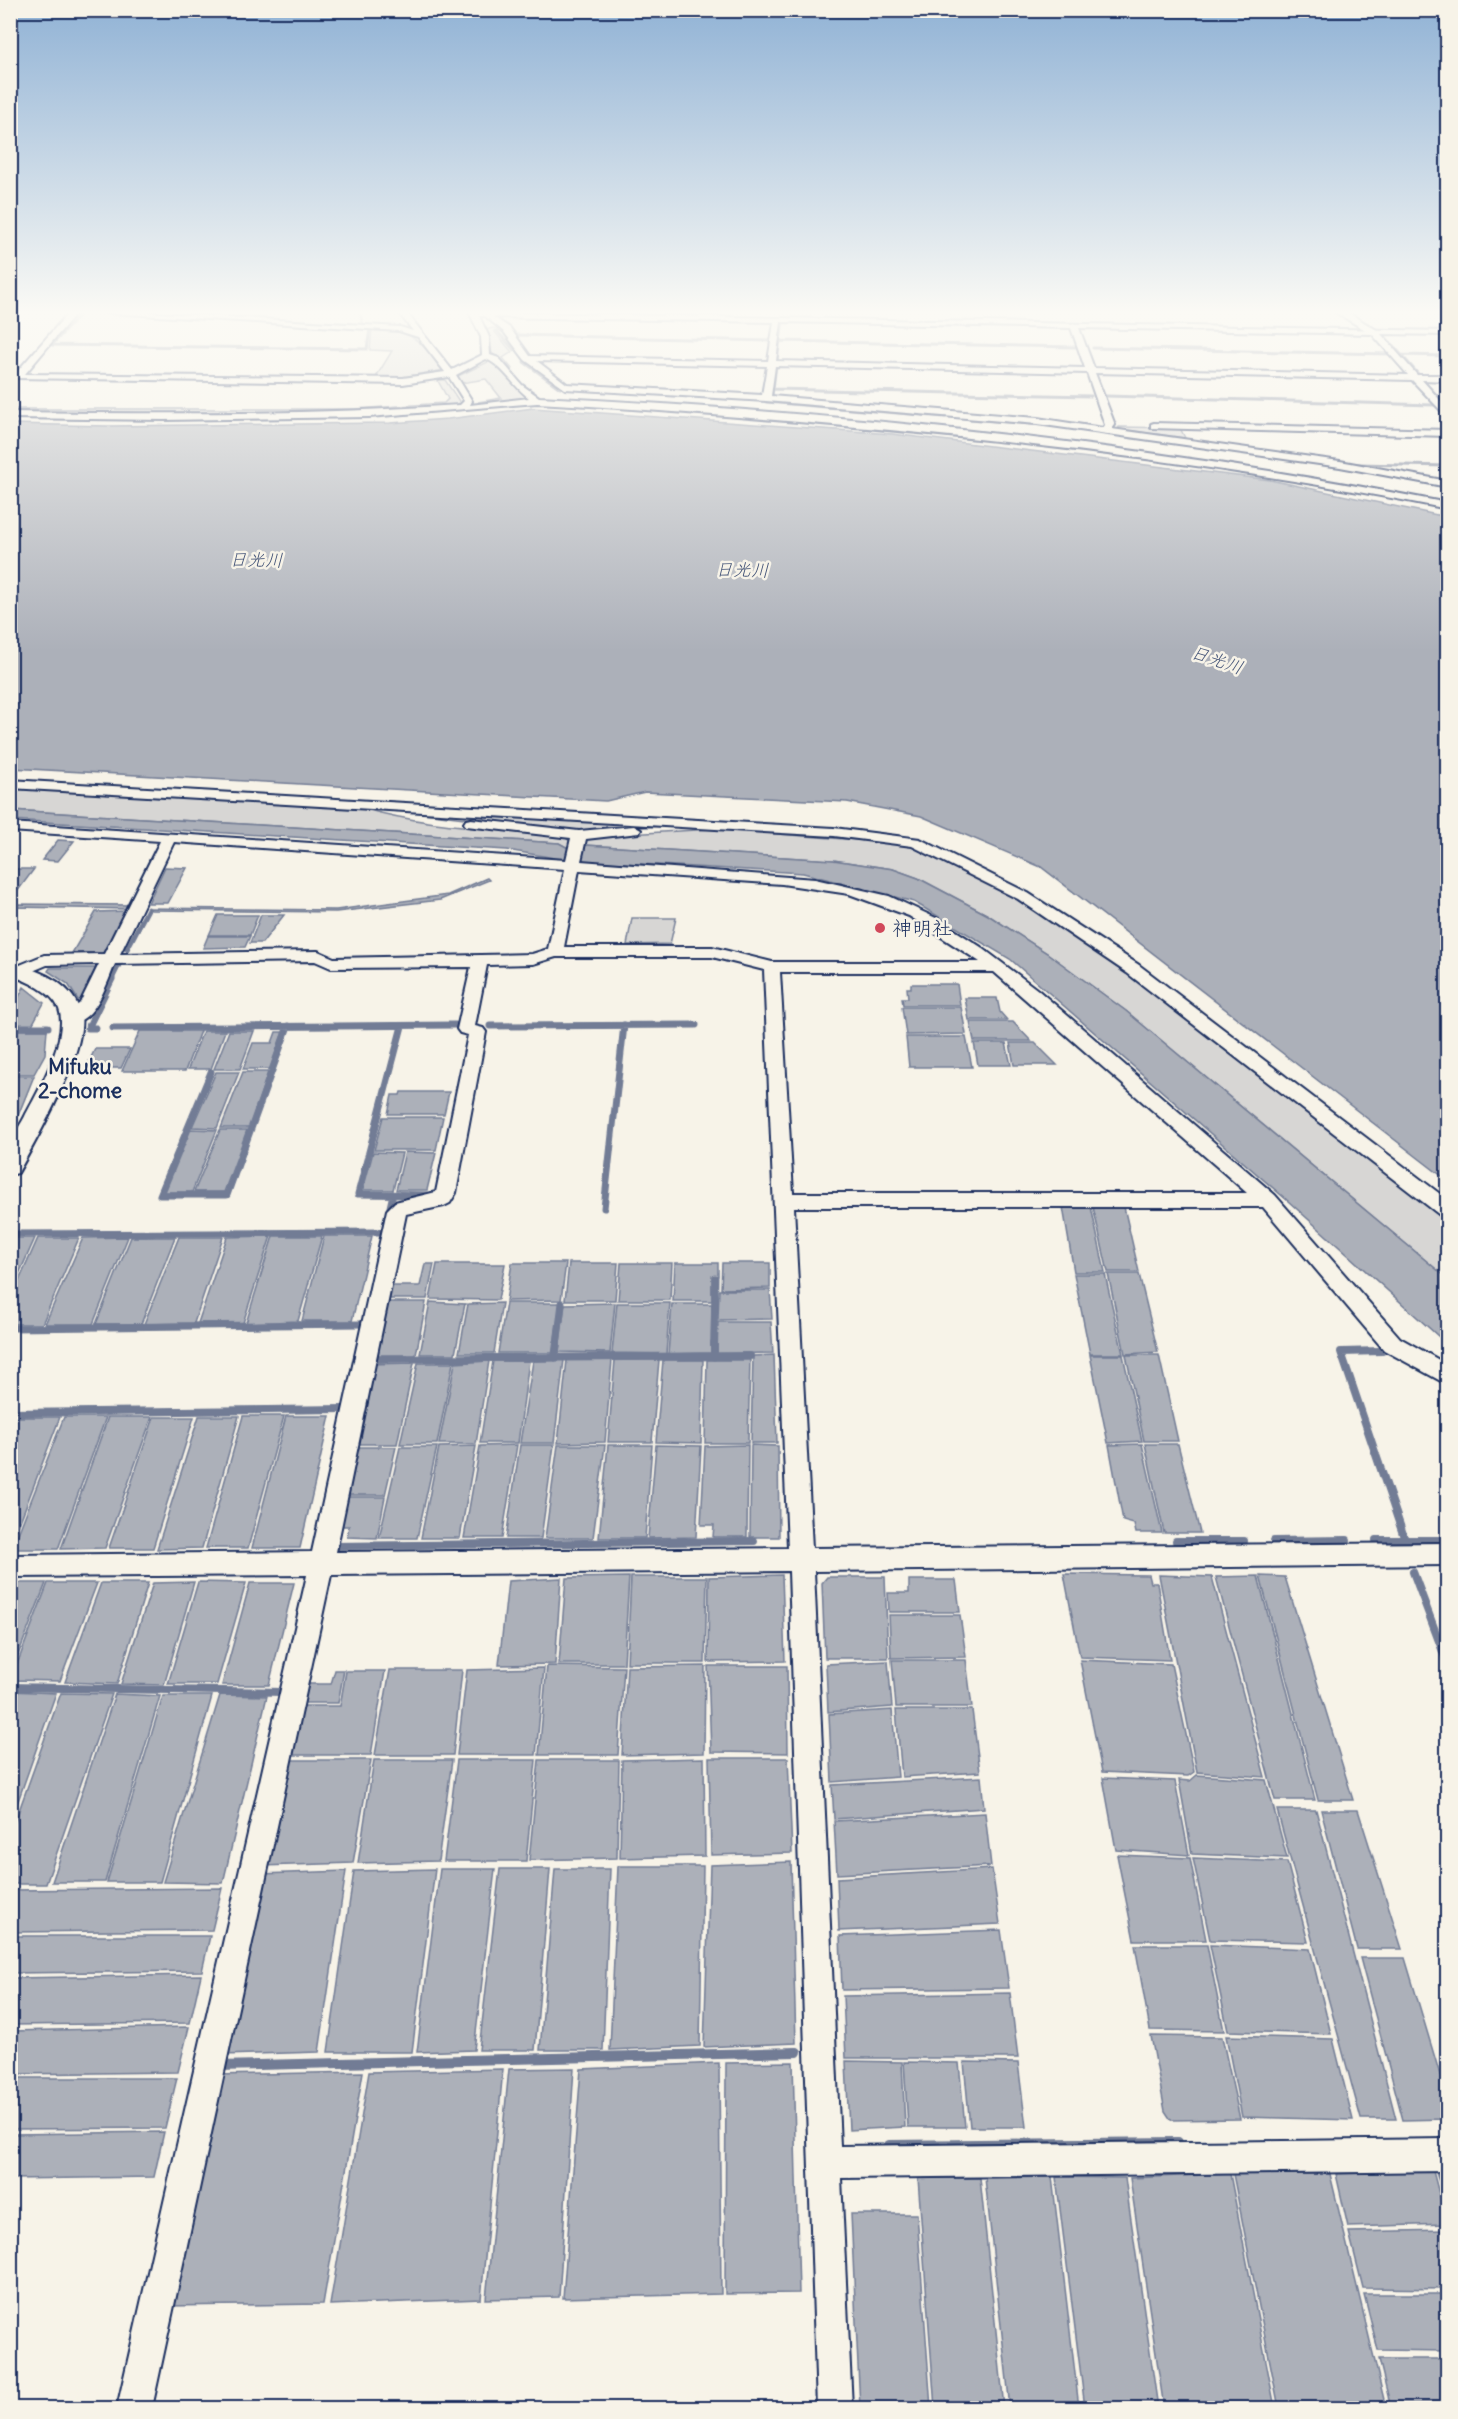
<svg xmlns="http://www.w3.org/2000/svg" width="1458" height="2419" font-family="Delius,'Klee One',sans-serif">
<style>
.green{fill:#d7d6d4;stroke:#798299;stroke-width:1.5}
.water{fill:#acb0b9;stroke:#727c95;stroke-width:1.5}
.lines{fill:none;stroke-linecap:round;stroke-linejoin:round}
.stream-far5{stroke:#727c95;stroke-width:3}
.stream-far4{stroke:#727c95;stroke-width:4}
.stream-far3{stroke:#727c95;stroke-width:5}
.stream-far2{stroke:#727c95;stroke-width:7}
.stream-far1{stroke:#727c95;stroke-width:8}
.stream{stroke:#727c95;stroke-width:10}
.minor-casing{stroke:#1b2f5e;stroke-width:4}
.tertiary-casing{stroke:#1b2f5e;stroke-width:4}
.minor{fill:#f7f3e8;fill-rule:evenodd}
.tertiary{fill:#f7f3e8;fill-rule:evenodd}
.poi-dot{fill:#d1495b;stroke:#f7f3e8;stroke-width:2}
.labels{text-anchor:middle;stroke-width:5;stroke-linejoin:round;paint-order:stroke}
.far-water-label{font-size:18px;font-style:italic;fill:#465679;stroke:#f7f3e8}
.poi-label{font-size:20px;fill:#1b2f5e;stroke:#f7f3e8;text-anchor:start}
.neighbourhood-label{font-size:21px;font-weight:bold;fill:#1b2f5e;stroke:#f7f3e8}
</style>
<rect width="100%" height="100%" fill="#f7f3e8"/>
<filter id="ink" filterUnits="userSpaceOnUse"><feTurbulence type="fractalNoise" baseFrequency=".0167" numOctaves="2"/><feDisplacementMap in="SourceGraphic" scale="12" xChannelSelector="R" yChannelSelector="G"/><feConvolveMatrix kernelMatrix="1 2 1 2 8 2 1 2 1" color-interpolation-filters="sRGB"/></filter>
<g filter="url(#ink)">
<path class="green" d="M372,328C415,331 417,339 444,370L402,377H376L392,351L370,350Z
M493,328L499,330L494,331L512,352L503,358L513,370L492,353L486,330Z
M488,362H494L528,399L478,402L501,398L486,379L461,383L456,377Z
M433,379L445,380L459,401L458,404L435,410L164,415L11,413V409H354L444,403L448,399L438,381Z
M1119,427L1180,428L1185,438L1118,429Z
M11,788L362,808C425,827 495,828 561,835L572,842L570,849L559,843L11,810Z
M383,808L664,826L571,831Z
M712,829L910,844L1018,899L1131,973L1447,1219V1278L1126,1011L1047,953L988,915L918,878L893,869L833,860L585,845L586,839L596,836Z
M632,918H676L670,944L627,945Z"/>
<path class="water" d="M533,408L892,434L1270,480L1447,517V1180L1041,867L921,816L847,802L645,792L606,801L11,768V424L108,426L390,423L448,419Z
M10,810L559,843L570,849H585V845L833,860L893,869L918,878L988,915L1047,953L1126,1011L1447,1278V1344L1288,1201L1010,959L914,902L803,873L567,860L507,850L11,820Z
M58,840L74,841L58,861L42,860Z
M165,867L187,868L168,903H148Z
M15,869H34L11,900V874Z
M487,878L489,880L440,900L336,912L151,910L148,908L336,910L448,895Z
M11,904L133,905L132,909L11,907Z
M128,911L108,950L102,953H72L96,912Z
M218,915H258L250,935H209Z
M261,915H284L262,943H250Z
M208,936H250L245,947L203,948Z
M50,968H99L82,1000H78L68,984L48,971Z
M911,984H957L960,1005H903L902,998H908L907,988H911Z
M24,987L44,1003L32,1025H11V1012Z
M965,998H997L1000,1012L1007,1020H969Z
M902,1007H961L966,1034L906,1035Z
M970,1022H1013L1031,1041H974Z
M11,1030H47L45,1054L34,1074H11Z
M140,1031H200L185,1071H122Z
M203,1031H225L211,1069H188Z
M229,1031H254L240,1069H214Z
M276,1032H283L270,1069H243L253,1043H272Z
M966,1037L972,1067H909L906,1037Z
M974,1043H1006L1011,1065H978Z
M1010,1043H1035L1057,1065H1014Z
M95,1049H130L121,1068H86Z
M216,1072H239L217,1128L192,1127Z
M243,1072H268L249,1128H221Z
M10,1076H34L15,1123H11Z
M401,1092H449L444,1114H388L392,1095H400Z
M383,1117H443L436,1150H374Z
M191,1129L217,1130L192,1192H165Z
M220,1130H247L224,1192H194Z
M373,1152L402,1153L393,1190H363Z
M405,1152L436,1153L427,1190H396Z
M1063,1207H1091L1105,1272H1074Z
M1093,1207H1124L1139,1272H1108Z
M271,1236L243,1323H198L227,1237Z
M273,1236H322L298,1321L246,1323Z
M324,1236H372L352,1321H302Z
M128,1237L93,1324H45L83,1238Z
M131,1237H175L141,1324H96Z
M179,1237H223L194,1323L144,1324Z
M11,1238H35L11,1292L10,1238Z
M38,1238H79L42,1324H11V1299Z
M512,1263H566L561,1300L506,1301Z
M569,1263H618L615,1300H565Z
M621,1263H672L670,1300H618Z
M675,1263H718V1276H712V1301H673Z
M722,1263H770V1288L721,1289Z
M425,1264H434L427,1299H385L387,1286H420Z
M437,1264H505L498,1300L430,1299Z
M1074,1274H1105L1123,1354H1090Z
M1108,1274H1139L1158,1352L1125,1354Z
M719,1290H770L772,1319L718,1320Z
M384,1302H426L416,1355H372Z
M430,1302L465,1304L455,1354H420Z
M502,1303L494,1353H459L468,1304Z
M506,1303H560L553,1353H498Z
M615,1303L610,1353L559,1352L565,1304Z
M617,1303H670L666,1354L612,1353Z
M672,1304H712L711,1353L668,1354Z
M718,1322H771L773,1353L717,1354Z
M774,1355L777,1443H751L753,1356Z
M1090,1355H1123L1142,1441L1108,1443Z
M1126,1355H1159L1178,1441H1144Z
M564,1360L554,1443H520L533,1361Z
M567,1360H612L605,1442L558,1443Z
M615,1360H659L652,1442H608Z
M663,1360H703L701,1443L656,1442Z
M707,1360H750L748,1443H705Z
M489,1361L476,1444H439L455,1363Z
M493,1361H529L518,1443H480Z
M414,1363L397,1444H353L370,1364Z
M418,1363H453L437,1444H400Z
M199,1416H239L202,1548L157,1549Z
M243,1416H284L248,1548H206Z
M286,1416H330L300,1548H252Z
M13,1417H60L11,1545L10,1424Z
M64,1417H106L58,1549H12Z
M108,1417H152L105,1548L61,1549Z
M154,1417H194L153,1548H109Z
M1142,1444L1162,1533H1136L1134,1524L1123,1521L1109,1445Z
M1145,1444H1178L1200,1533H1164Z
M517,1445L502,1538H464L480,1446Z
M520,1445H554L541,1538H506Z
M558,1445H605L593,1538H545Z
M608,1445H652L645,1538H599Z
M656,1445L701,1446L696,1537L648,1538Z
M748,1445L747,1537H713L714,1525H701L705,1446Z
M751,1445L778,1446L779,1537H750Z
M476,1446L460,1538H421L439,1447Z
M353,1447H396L385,1495H343Z
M400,1447H437L417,1538H379Z
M343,1497H385L377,1538L347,1537L349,1526H336Z
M1064,1574L1149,1575L1151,1583H1157L1170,1660L1080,1657Z
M782,1575L785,1661L708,1662L709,1577Z
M1159,1575L1212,1577L1265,1777L1197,1772Z
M1258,1576L1315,1800H1275L1216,1577Z
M1260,1576L1285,1577L1353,1800H1318Z
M629,1577L624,1664H559L566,1578Z
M631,1577H707L705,1663H627Z
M827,1577H885L888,1658H825L822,1583Z
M561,1578L555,1664L499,1665L508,1581Z
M909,1580H956L960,1612H889L888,1593H909Z
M194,1582L164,1685L121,1684L153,1583Z
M198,1582L246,1583L217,1684H168Z
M11,1583H46L11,1673L10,1583Z
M48,1583H97L60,1681L11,1680Z
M101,1583H148L117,1684L65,1682Z
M250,1583H294L269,1685H222Z
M889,1615H960L966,1657L891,1658Z
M892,1660H966L972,1707H896Z
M1080,1660L1171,1664L1194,1772L1188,1776L1102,1772Z
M888,1661L892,1707L828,1712L826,1664Z
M547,1666L624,1667L618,1755H539Z
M705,1666L704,1753L622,1755L627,1667Z
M708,1666H787L788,1753L711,1752Z
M544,1668L536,1755H457L467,1670Z
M335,1670H344L338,1703H297L302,1684H331Z
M390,1670H462L453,1755H375Z
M346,1671H385L371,1755H286L297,1706H340Z
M11,1691L56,1693L11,1821L10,1691Z
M61,1693L112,1694L46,1884H11V1833Z
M115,1694L160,1696L105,1882H52Z
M220,1695L267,1696L223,1883L163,1882Z
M163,1696H212L160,1882H107Z
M892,1710L898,1777L832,1782L829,1714Z
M896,1710H972L980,1772L902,1777Z
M704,1758L705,1856L620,1858L622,1760Z
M709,1758H788L792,1853L711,1855Z
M285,1760H371L353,1863L262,1866Z
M374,1760H452L438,1861L358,1863Z
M457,1760H536L526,1861H444Z
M539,1760H619L617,1858L529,1860Z
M1197,1775L1266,1780L1287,1858L1192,1854L1179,1780L1190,1781Z
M981,1777L984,1808L834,1819L832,1785Z
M1103,1778L1175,1781L1189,1855L1116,1850Z
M1277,1810H1316L1396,2119H1361Z
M1321,1810H1358L1402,1949H1357Z
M985,1813L991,1866L837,1874L834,1821Z
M1117,1855L1190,1858L1206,1940H1134Z
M1193,1858L1287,1862L1308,1942L1210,1940Z
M791,1862L796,2043L704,2047L710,1865Z
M618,1866H703L700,2046L610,2050Z
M435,1869L412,2052H328L354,1871Z
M440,1869H495L474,2050L417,2052Z
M500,1869H550L535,2050H479Z
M555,1869H610L603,2050H540Z
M992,1869L1000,1924L839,1931L837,1878Z
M346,1871L319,2052L223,2055L260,1874Z
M222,1888L212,1930L11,1932V1890Z
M1001,1930L1009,1988L842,1990L840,1936Z
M11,1936H210L202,1971L11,1973Z
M1135,1945H1207L1224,2031L1150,2030Z
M1210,1945L1310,1949L1331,2034L1228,2031Z
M1360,1958H1405L1447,2098V2119L1403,2120Z
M201,1975L190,2023L11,2025V1978Z
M1010,1993L1018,2058H846L843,1996Z
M189,2027L178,2072L11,2074V2031Z
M1151,2036L1222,2037L1240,2119L1171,2120L1165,2111Z
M1226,2036L1333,2039L1353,2120L1242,2117Z
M846,2061L902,2062L905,2127L849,2130Z
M793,2062L799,2293L725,2294L726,2063Z
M904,2062L959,2063L965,2127H908Z
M964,2062L1018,2063L1026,2127H970Z
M719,2063L721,2294L563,2298L581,2069Z
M574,2068L559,2297L486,2299L509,2069Z
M503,2069L481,2299L330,2305L369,2072Z
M363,2072L323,2304L166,2306L216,2075Z
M10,2078H177L165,2128L11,2129Z
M164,2132L154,2177L11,2179V2134Z
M1433,2171L1447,2224L1348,2227L1336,2174Z
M1230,2174L1275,2408H1164L1130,2178Z
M1233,2174H1330L1386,2408H1279Z
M1052,2177L1079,2408H1010L985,2178Z
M1056,2177L1125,2178L1158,2408H1085Z
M918,2178H980L1004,2408H935Z
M851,2214H917L931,2408H860Z
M1447,2230V2289L1363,2288L1349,2232Z
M1364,2294H1447V2351L1378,2350Z
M1379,2359H1447V2408H1391Z"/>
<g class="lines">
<path class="stream-far5" d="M360,312L363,326
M80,314L52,345L367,349L370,329
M497,331L514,350
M517,335L772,341
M1384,335L1419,375
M780,341L1076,347
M1093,348L1391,354
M1401,355L1448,356
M777,361L783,321
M524,362L560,388
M1423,380L1448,408
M773,389L1091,396
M772,396L776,366
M1106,396L1434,405
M766,402L945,417
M969,419L1056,426
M1358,464L1448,466"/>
<path class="stream-far4" d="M1429,483L1448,487"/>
<path class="stream-far3" d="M127,949L148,909
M111,981L120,963"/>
<path class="stream-far2" d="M402,1026L358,1194L433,1195
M490,1026L696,1025
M10,1027H48
M96,1028H88L112,979
M113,1028L455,1025
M211,1072L160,1195H227L288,1026
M10,1126H14
M604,1208L624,1025
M388,1216L393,1194
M10,1234L384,1232
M10,1328L362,1324
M557,1344L562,1303
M714,1344L715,1278"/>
<path class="stream-far1" d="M1382,1351L1341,1352L1405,1540
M714,1357V1343
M555,1358L557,1343
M371,1359L750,1356
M10,1413L345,1409
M1376,1540H1448
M1176,1541H1244
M1274,1541L1347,1540
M333,1546L754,1541
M1413,1572L1448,1665
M10,1687L282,1692"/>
<path class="stream" d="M218,2066L797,2052
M889,2145L1178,2142
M1440,2171L1448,2196"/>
<defs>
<path id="minor" d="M69,312H77L25,374L403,378L445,372L418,337L399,331L94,312H140L400,327L413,331L398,312H406L452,370L482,355L481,337L469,312L1448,331V335L1381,334L1417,375H1448V381L1422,380L1448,409V418L1412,380L1095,373L1115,425L1112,429L1340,461L1448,481V487L1340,467L1037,424L766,401L565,389L525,360L504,332L485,316H479L489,337L490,355L499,358L522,385L539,397C843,412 1149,444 1448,503V509C1164,452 878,426 590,406L537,403L369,417L163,420L10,418V412C161,414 310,415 460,405L464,401L449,377L403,384L15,378V374ZM493,317L774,322L768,361L530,356L510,328ZM781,322L1071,328L1085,368L776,361ZM1079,328L1372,334L1408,375L1094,368ZM486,359C503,366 514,387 529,398L470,405L472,401L456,375ZM537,361L767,366L762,395L567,384ZM775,366L1087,373L1105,425L1103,428L1037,418L771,396Z
M1154,423L1448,430V436L1151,428V424Z
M10,780L834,828L920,839L1028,893L1139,965L1448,1200V1218L1441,1216L1127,973L1018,899L912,846L834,836L10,788Z
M471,819L579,831L634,826L641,830L639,833L586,839L581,861L815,879L889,896L936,918L981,947L1038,990L1275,1195L1400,1338L1448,1365V1385L1384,1350L1263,1207H794L812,1548L1448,1543V1565L814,1571L840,2146L1448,2139V2171L841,2178L852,2408H817L789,1571L331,1575L152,2408H117L307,1575L10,1577V1555L312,1552L387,1210L395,1202L436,1192L468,1035L460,1033L457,1029L471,967L331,968L315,961L115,964C107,983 93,1029 65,1022L63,1018L80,1003L99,964L47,965L21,976L13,971L15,967L44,955L104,954L160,841L10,831V823L566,860L571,838L466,826L464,823L466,820ZM174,842L565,869L548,949L532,954L334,958L318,951L120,954ZM579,870L782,884L849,894L909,916L980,962H772L712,947H564ZM556,957H712L764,970L788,1548L336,1552L406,1214L444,1206L450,1203L456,1193L486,1032L483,1028L475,1026L487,965L533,964ZM780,972H994L1247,1193H793Z"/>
<path id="tertiary" d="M1335,312H1347L1380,332L1372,334Z
M10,963C37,969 71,982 80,1011C91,1045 36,1141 18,1173L10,1175C10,1166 8,1152 11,1143C14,1133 22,1123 26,1114C39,1090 69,1037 59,1009C52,991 27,981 10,975Z"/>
</defs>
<use href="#minor" class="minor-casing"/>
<use href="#tertiary" class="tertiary-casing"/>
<use href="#minor" class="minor"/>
<use href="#tertiary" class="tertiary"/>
</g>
</g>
<linearGradient id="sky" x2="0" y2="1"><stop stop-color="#90b2d5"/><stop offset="0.48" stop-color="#fbfaf5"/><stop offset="1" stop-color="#fbfaf5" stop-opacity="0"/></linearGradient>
<rect width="1458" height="651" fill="url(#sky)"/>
<circle class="poi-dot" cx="880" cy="928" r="6"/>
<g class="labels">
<g class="far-water-label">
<text transform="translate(256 560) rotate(1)" y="6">日光川</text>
<text transform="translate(742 570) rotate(1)" y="6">日光川</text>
<text transform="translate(1217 660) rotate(19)" y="6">日光川</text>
</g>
<g class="poi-label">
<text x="892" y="935">神明社</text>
</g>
<g class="neighbourhood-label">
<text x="80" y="1074">Mifuku<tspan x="80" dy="24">2-chome</tspan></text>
</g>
</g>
<rect width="1458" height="2419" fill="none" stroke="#f7f3e8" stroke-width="36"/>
<rect x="18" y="18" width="1422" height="2383" fill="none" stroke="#1b2f5e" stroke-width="2" filter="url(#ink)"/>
</svg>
